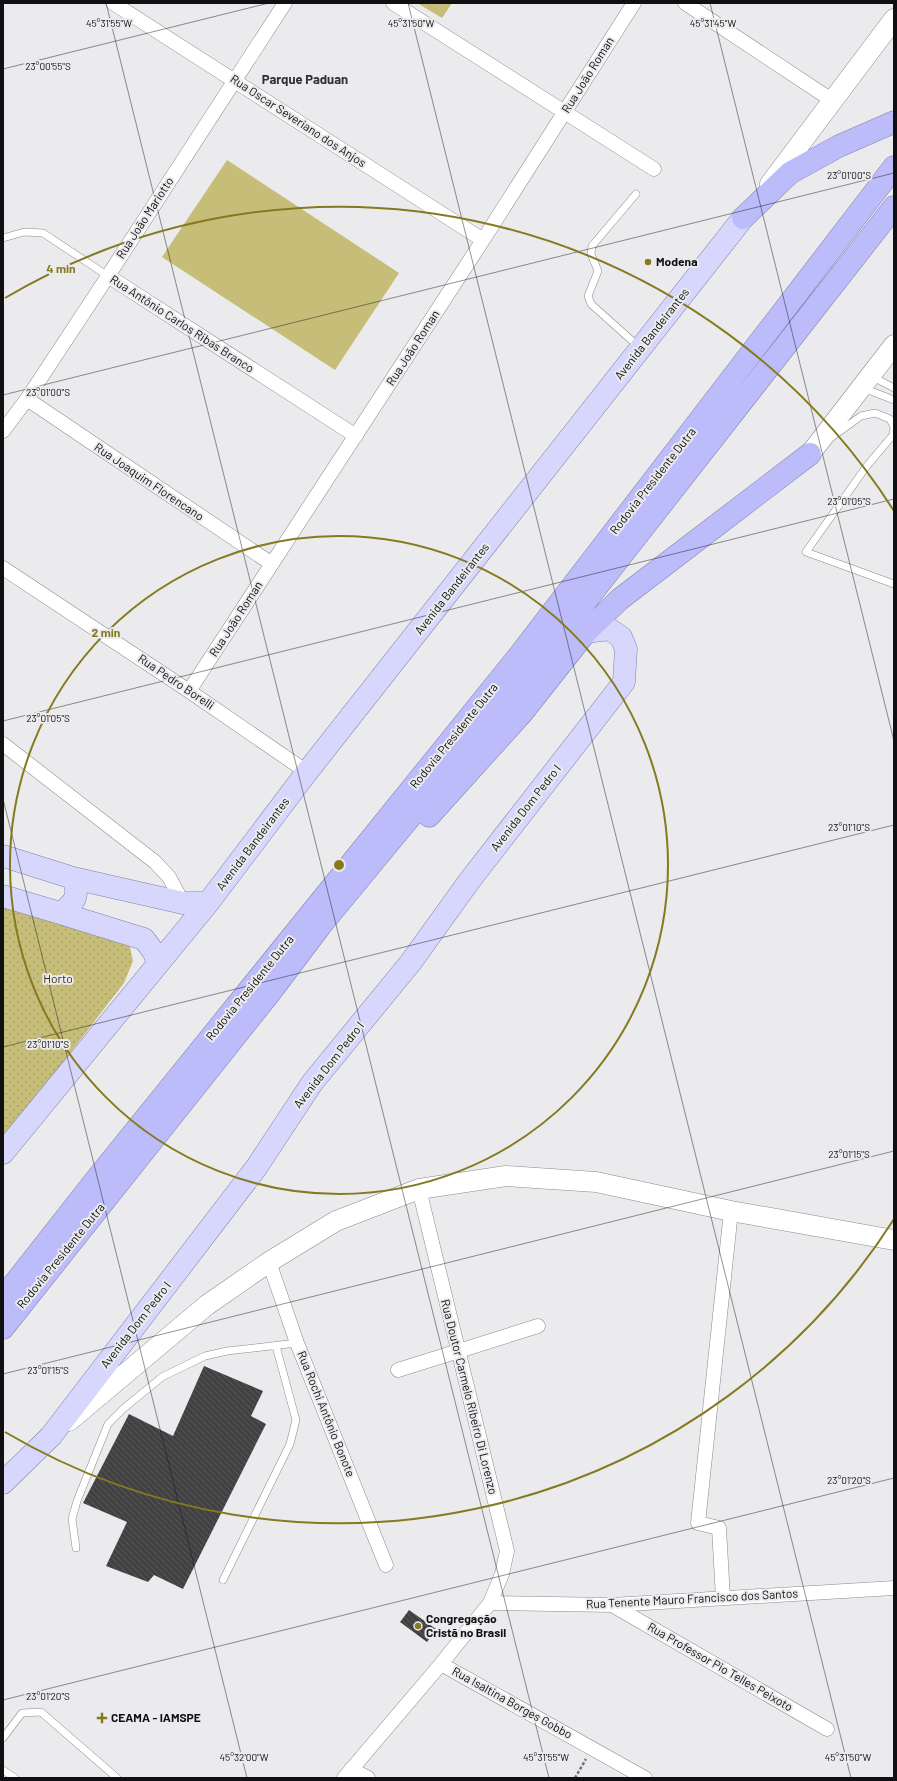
<svg xmlns="http://www.w3.org/2000/svg" width="897" height="1781" font-family="Barlow,sans-serif">
<style>
.park{fill:url(#park-dots)}
.pitch{fill:#c6bd79}
.building{fill:url(#building-back-hatch)}
.lines{fill:none;stroke-linecap:round;stroke-linejoin:round}
.service-casing{stroke:#898a8c;stroke-width:8}
.minor-casing{stroke:#898a8c;stroke-width:15}
.secondary-casing{stroke:#898a8c;stroke-width:21}
.primary-casing{stroke:#8080a9;stroke-width:23}
.motorway-casing{stroke:#8080a9;stroke-width:23}
.path{stroke:#757578;stroke-width:2.5;stroke-dasharray:3 2;stroke-linecap:butt}
.service{stroke:#fff;stroke-width:7}
.minor{stroke:#fff;stroke-width:14}
.secondary{stroke:#fff;stroke-width:20}
.primary{stroke:#d7d7fd;stroke-width:22}
.motorway{stroke:#bdbcfb;stroke-width:22}
.ticks{fill:none;stroke:#101012;stroke-width:1;stroke-opacity:0.45}
.ring{fill:none;stroke:#857a1f;stroke-width:2}
.poi-dot{fill:#857a1f;stroke:#ebebee;stroke-width:1.5}
.labels{text-anchor:middle;stroke-width:4;stroke-linejoin:round;paint-order:stroke}
.street-label{font-size:12px;fill:#101012;stroke:#ebebee}
.poi-label{font-size:12px;font-weight:bold;fill:#101012;stroke:#ebebee;text-anchor:start}
.park-label{font-size:12px;fill:#332e09;stroke:#ebebee}
.neighbourhood-label{font-size:13px;font-weight:bold;fill:#313133;stroke:#ebebee}
.ticks-label{font-size:10px;text-anchor:middle;fill:#101012;stroke:#ebebee;stroke-width:4;stroke-linejoin:round;paint-order:stroke}
.centre{fill:#857a1f;stroke:#ebebee;stroke-width:2}
.ring-label{font-size:12px;text-anchor:middle;font-weight:bold;fill:#857a1f;stroke:#ebebee;stroke-width:4;stroke-linejoin:round;paint-order:stroke}
</style>
<defs>
<pattern id="park-dots" width="8" height="8" patternUnits="userSpaceOnUse"><rect width="8" height="8" fill="#c6bd79"/><path d="M2 2h.1M6 6h.1" fill="none" stroke="#a9a168" stroke-width="1.8" stroke-linecap="round"/></pattern>
<pattern id="building-back-hatch" width="6" height="6" patternUnits="userSpaceOnUse"><rect width="6" height="6" fill="#414143"/><path d="M-1 5l2 2M0 0l6 6M5-1l2 2" fill="none" stroke="#59595a"/></pattern>
</defs>
<rect width="100%" height="100%" fill="#ebebee"/>
<path class="park" d="M3,907L113,937L130,947L133,961L124,983L3,1140Z"/>
<path class="pitch" d="M417,3H452L442,18Z
M227,160L399,273L335,370L162,257Z"/>
<path class="building" d="M204,1366L263,1391L251,1416L266,1424L183,1589L154,1575L148,1582L106,1566L127,1522L83,1503L129,1414L173,1436Z
M409,1610L436,1629L427,1642L400,1622Z"/>
<g class="lines">
<defs>
<path id="service" d="M636,194L592,246L591,254L598,271L588,296L591,304L639,347
M3,238L24,232L43,233L108,276
M871,376L894,388
M863,388L894,400
M832,437L861,416L875,413L890,419L894,427L893,435L866,467L806,552L894,584
M76,1548L72,1519L77,1501L108,1424L123,1409L162,1377L205,1356L227,1351L297,1343
M223,1580L290,1444L296,1420L276,1346
M3,1738L22,1713L41,1712L117,1778
M3,1770L15,1778"/>
<path id="minor" d="M113,3L483,240
M393,3L654,169
M685,3L833,101
M108,276L356,436
M27,399L272,564
M3,431L27,399L108,276L285,3
M3,568L189,691L307,772
M189,691L483,240L634,3
M3,744L155,862L169,877L183,903
M269,1262L297,1343L386,1565
M398,1370L538,1326
M723,1598L719,1528L698,1523L731,1211
M490,1603L612,1605L894,1588
M612,1605L827,1729
M441,1664L645,1778
M351,1769L368,1778
M344,1778L441,1664L490,1603L502,1574L507,1551L419,1189"/>
<path id="secondary" d="M770,184L894,19
M810,454L894,345
M69,1421L207,1305L269,1262L336,1221L419,1189L506,1176L596,1182L731,1211L894,1240"/>
<path id="primary" d="M3,856L73,878L183,903H208
M3,896L60,913L144,939L153,951L158,962
M60,913C75,903 80,896 73,878
M3,1153L208,903L307,772L743,218
M3,1483L51,1436L256,1168L312,1083L411,962L470,880L624,682L626,649L621,637L609,629L586,632"/>
<path id="motorway" d="M743,218L790,173L839,146L894,122
M429,816L522,713L586,632L620,599L810,454
M3,1298L94,1182L518,657L894,167
M3,1328L269,994L321,925L535,666L894,207"/>
</defs>
<use href="#service" class="service-casing"/>
<use href="#minor" class="minor-casing"/>
<use href="#secondary" class="secondary-casing"/>
<use href="#primary" class="primary-casing"/>
<use href="#motorway" class="motorway-casing"/>
<path class="path" d="M575,1778L586,1759"/>
<use href="#service" class="service"/>
<use href="#minor" class="minor"/>
<use href="#secondary" class="secondary"/>
<use href="#primary" class="primary"/>
<use href="#motorway" class="motorway"/>
</g>
<path class="ticks" d="M106,3L549,1778M408,3L851,1778M710,3L894,741M3,69L269,3M3,395L894,173M3,721L894,499M3,799L247,1778M3,1047L894,825M3,1374L894,1151M3,1700L894,1478"/>
<g class="ring">
<circle cx="339" cy="865" r="329"/>
<path d="M894 1219A658 658 0 0 1 5 1432M5 298A658 658 0 0 1 894 511"/>
</g>
<g class="poi-dot">
<circle cx="648" cy="262" r="4"/>
<circle cx="418" cy="1626" r="4"/>
<path d="M100 1712h4v4h4v4h-4v4h-4v-4h-4v-4h4z"/>
</g>
<g class="labels">
<g class="street-label">
<text transform="translate(588 75) rotate(-58)" y="4">Rua João Roman</text>
<text transform="translate(298 121) rotate(33)" y="4">Rua Oscar Severiano dos Anjos</text>
<text transform="translate(145 218) rotate(-57)" y="4">Rua João Mariotto</text>
<text transform="translate(182 324) rotate(33)" y="4">Rua Antônio Carlos Ribas Branco</text>
<text transform="translate(652 334) rotate(-52)" y="4">Avenida Bandeirantes</text>
<text transform="translate(413 348) rotate(-57)" y="4">Rua João Roman</text>
<text transform="translate(653 481) rotate(-52)" y="4">Rodovia Presidente Dutra</text>
<text transform="translate(149 482) rotate(34)" y="4">Rua Joaquim Florencano</text>
<text transform="translate(452 589) rotate(-52)" y="4">Avenida Bandeirantes</text>
<text transform="translate(236 619) rotate(-57)" y="4">Rua João Roman</text>
<text transform="translate(176 682) rotate(34)" y="4">Rua Pedro Borelli</text>
<text transform="translate(454 736) rotate(-51)" y="4">Rodovia Presidente Dutra</text>
<text transform="translate(526 808) rotate(-52)" y="4">Avenida Dom Pedro I</text>
<text transform="translate(253 844) rotate(-53)" y="4">Avenida Bandeirantes</text>
<text transform="translate(250 988) rotate(-51)" y="4">Rodovia Presidente Dutra</text>
<text transform="translate(329 1065) rotate(-52)" y="4">Avenida Dom Pedro I</text>
<text transform="translate(61 1256) rotate(-51)" y="4">Rodovia Presidente Dutra</text>
<text transform="translate(136 1325) rotate(-52)" y="4">Avenida Dom Pedro I</text>
<text transform="translate(469 1397) rotate(76)" y="4">Rua Doutor Carmelo Ribeiro Di Lorenzo</text>
<text transform="translate(326 1414) rotate(68)" y="4">Rua Rochi Antônio Bonote</text>
<text transform="translate(692 1599) rotate(-3)" y="4">Rua Tenente Mauro Francisco dos Santos</text>
<text transform="translate(720 1667) rotate(30)" y="4">Rua Professor Pio Telles Peixoto</text>
<text transform="translate(512 1703) rotate(29)" y="4">Rua Isaltina Borges Gobbo</text>
</g>
<g class="poi-label">
<text x="656" y="266">Modena</text>
<text x="426" y="1623">Congregação<tspan x="426" dy="14">Cristã no Brasil</tspan></text>
<text x="111" y="1722">CEAMA - IAMSPE</text>
</g>
<g class="park-label">
<text x="58" y="983">Horto</text>
</g>
<g class="neighbourhood-label">
<text x="305" y="84">Parque Paduan</text>
</g>
</g>
<g class="ticks-label">
<text x="713" y="27">45°31'45"W</text>
<text x="109" y="27">45°31'55"W</text>
<text x="411" y="27">45°31'50"W</text>
<text x="48" y="70">23°00'55"S</text>
<text x="849" y="179">23°01'00"S</text>
<text x="48" y="396">23°01'00"S</text>
<text x="849" y="505">23°01'05"S</text>
<text x="48" y="722">23°01'05"S</text>
<text x="849" y="831">23°01'10"S</text>
<text x="48" y="1048">23°01'10"S</text>
<text x="849" y="1158">23°01'15"S</text>
<text x="48" y="1374">23°01'15"S</text>
<text x="849" y="1484">23°01'20"S</text>
<text x="48" y="1700">23°01'20"S</text>
<text x="244" y="1761">45°32'00"W</text>
<text x="546" y="1761">45°31'55"W</text>
<text x="848" y="1761">45°31'50"W</text>
</g>
<circle cx="339" cy="865" r="6" class="centre"/>
<g class="ring-label">
<text x="61" y="273">4 min</text>
<text x="106" y="637">2 min</text>
</g>
<rect width="897" height="1781" fill="none" stroke="#101012" stroke-width="8"/>
</svg>
